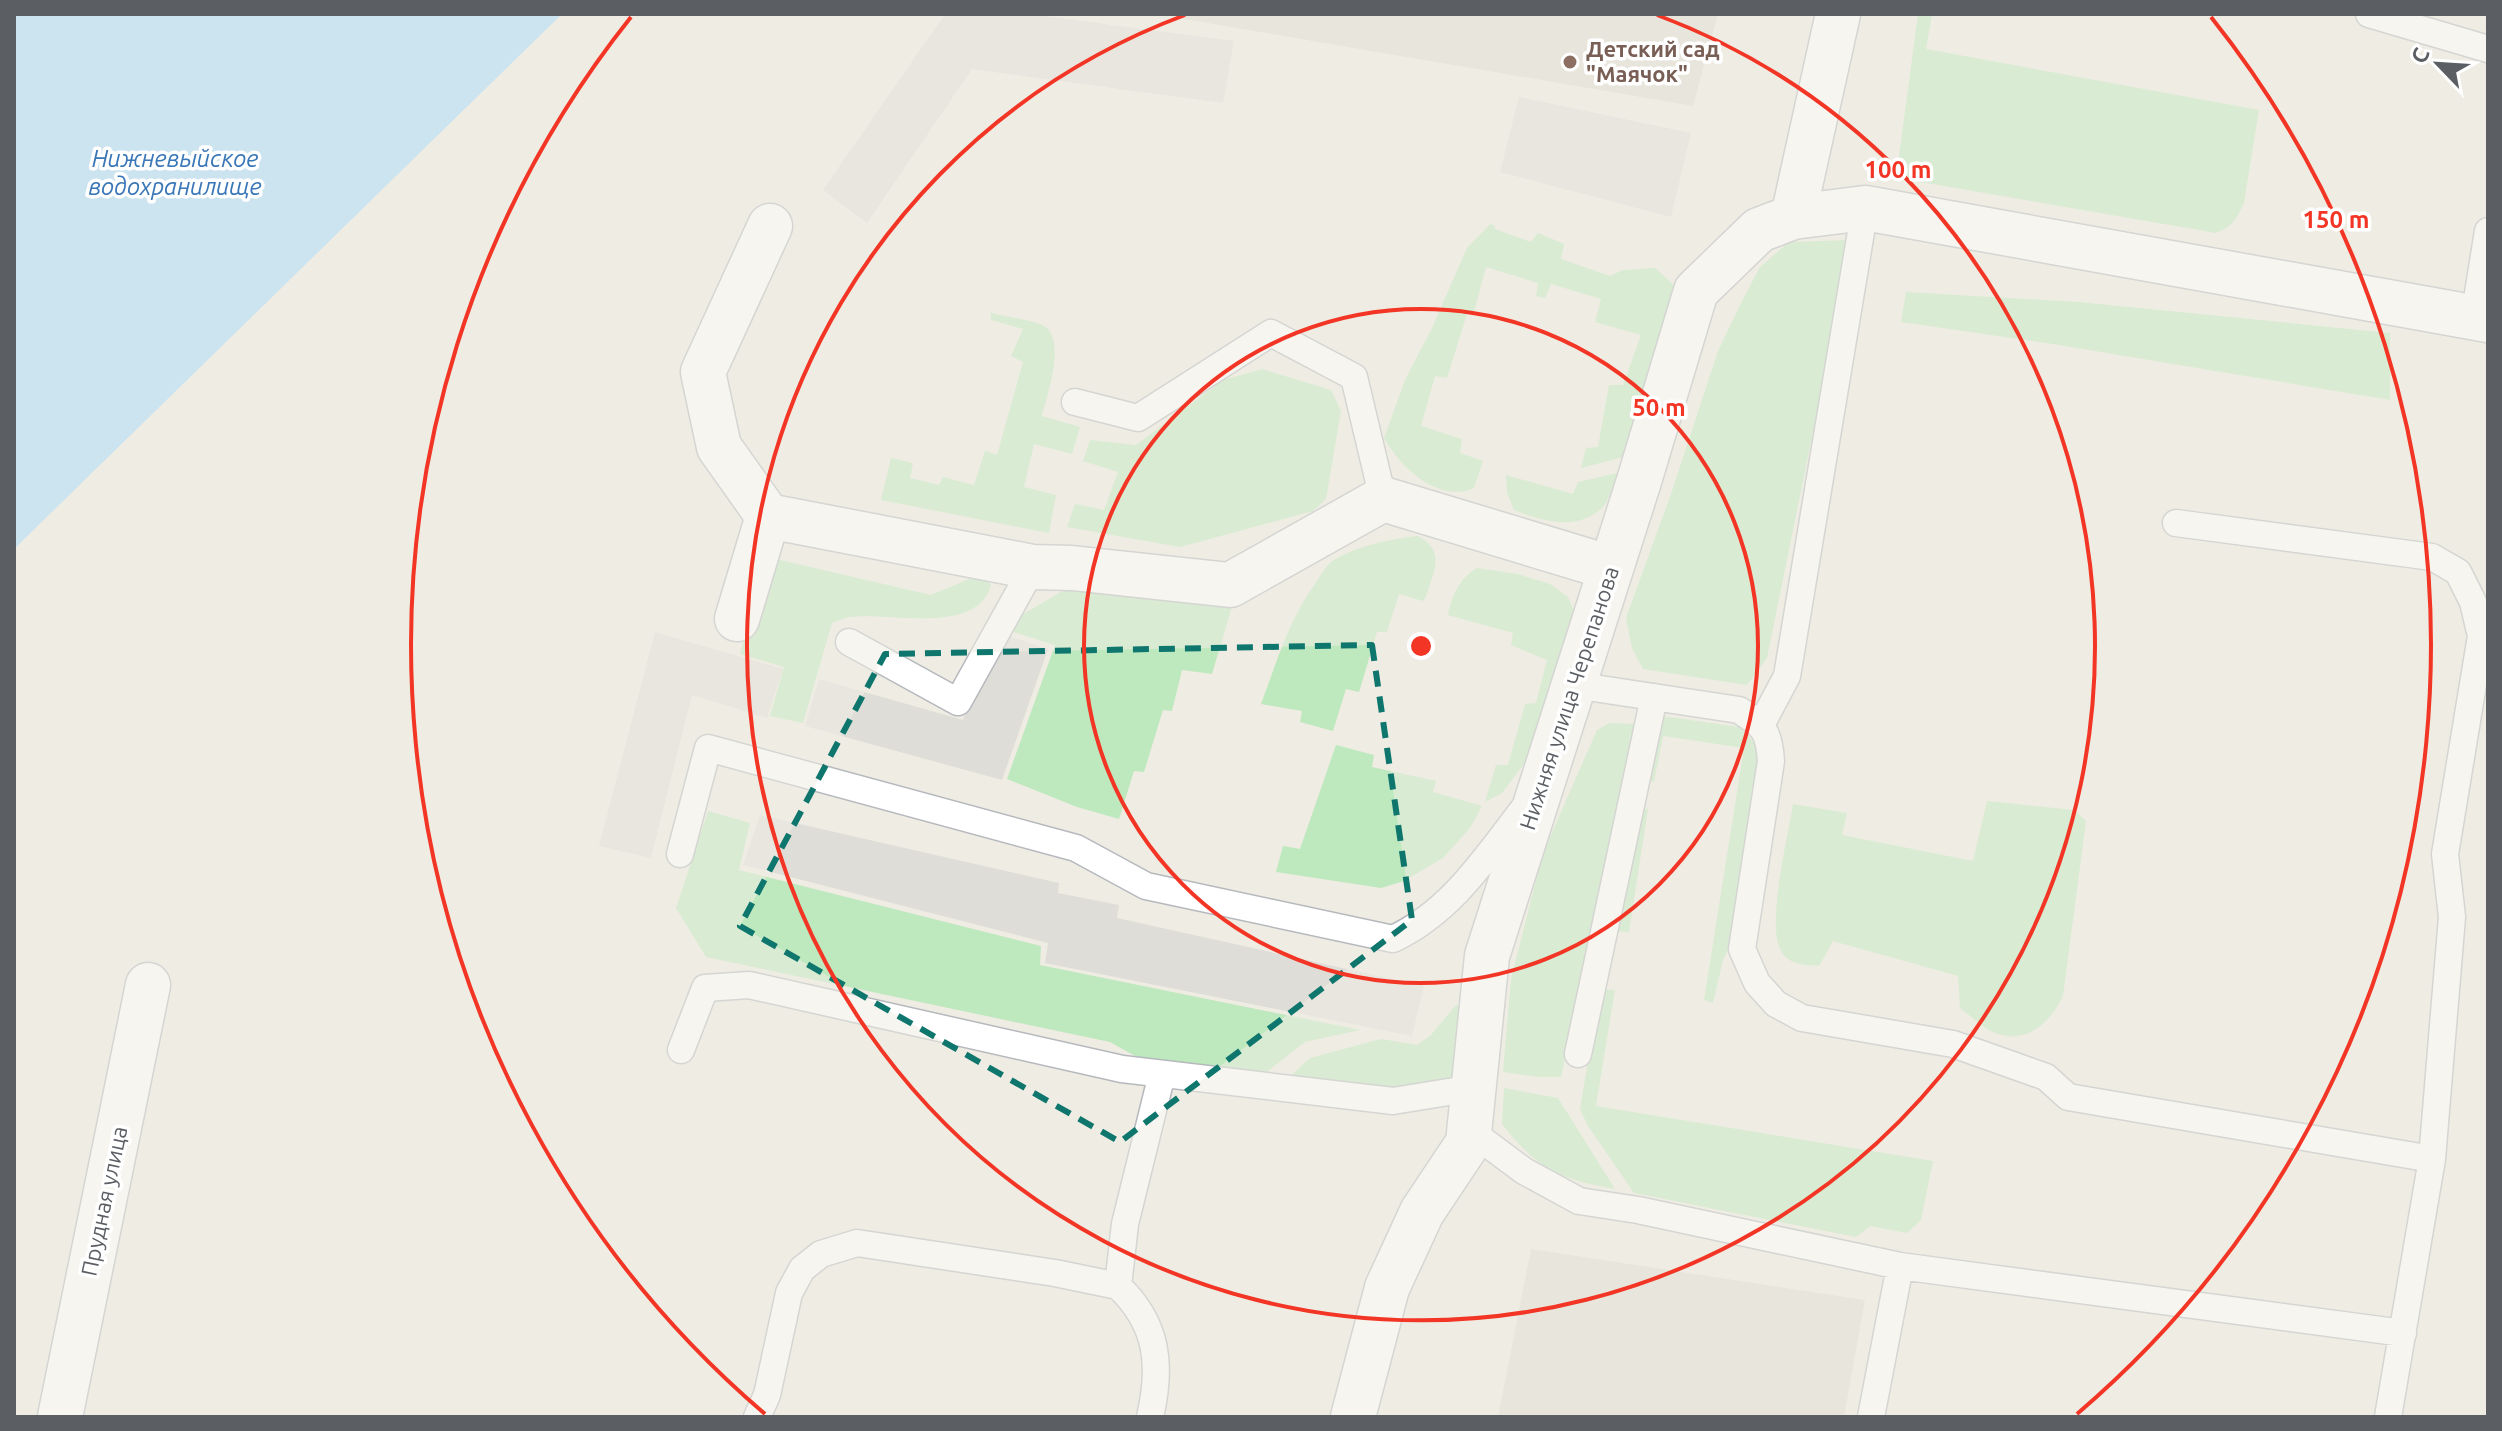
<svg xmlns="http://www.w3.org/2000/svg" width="2502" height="1431" font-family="Ubuntu,sans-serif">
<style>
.industrial{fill:#dfddd7}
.education{fill:#e1ded3}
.green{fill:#bee8bd}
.water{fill:#a2d7ff}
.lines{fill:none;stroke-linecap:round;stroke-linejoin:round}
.service-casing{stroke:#b5b9be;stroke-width:29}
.minor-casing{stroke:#b5b9be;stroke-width:47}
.service{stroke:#fff;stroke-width:26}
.minor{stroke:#fff;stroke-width:44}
.marked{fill:none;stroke:#0f766e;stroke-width:6;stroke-dasharray:16 10;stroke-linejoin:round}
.ring{fill:none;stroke:#f23525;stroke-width:4}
.education-dot{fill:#8d6e63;stroke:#fff;stroke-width:3}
.labels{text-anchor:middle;stroke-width:7;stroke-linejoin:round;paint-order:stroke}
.education-label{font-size:22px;font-weight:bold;fill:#785e54;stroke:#fff;text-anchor:start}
.street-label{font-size:22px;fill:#5b5f64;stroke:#fff}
.water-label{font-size:24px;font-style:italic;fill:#3a77b7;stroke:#fff}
.centre{fill:#f23525;stroke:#fff;stroke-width:4}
.ring-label{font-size:24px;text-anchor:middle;font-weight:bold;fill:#f23525;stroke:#fff;stroke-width:7;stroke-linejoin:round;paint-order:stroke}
</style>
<rect width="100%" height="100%" fill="#efece3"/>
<path class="industrial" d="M945,14H1028L1234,41L1223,103L972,69L867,223L823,190Z
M1519,97L1691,133L1671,217L1500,172Z
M993,631L1048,649L1002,780L805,726L819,679L963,720Z
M655,632L783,669L767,718L692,695L651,858L599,846Z
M760,815L1059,883L1058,893L1119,905L1117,918L1424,986L1412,1036L1045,963L1048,943L743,865Z"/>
<path class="education" d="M1178,14H1718L1693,106L1178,18Z
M1531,1249L1865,1300L1844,1417H1498Z"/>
<path class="green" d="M1918,14H1932L1926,49L2259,110L2244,203C2237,218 2232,227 2216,233L1903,179L1897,171Z
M1490,224L1494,225L1495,229L1531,242L1538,233L1564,244L1561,259L1610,276L1623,270L1655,268L1676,287L1674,322L1623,457L1581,468L1586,448L1598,447L1609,385H1623L1641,335L1595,322L1601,299L1551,284L1545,298L1536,296L1538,283L1486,267L1473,315L1467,314L1447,378L1435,376L1421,426L1462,439L1460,453L1483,461L1474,488C1439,504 1400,467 1384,438L1405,380L1432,328L1467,248Z
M1852,240L1767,658L1747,685L1643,669L1632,648L1626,618L1671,494L1718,351L1741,303L1760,267L1789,242Z
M1906,292L2079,302L2390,333V400L2053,344L1901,322Z
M991,313C1007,317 1027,319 1042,325C1068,338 1047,394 1042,416L1080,427L1072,454L1034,444L1024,487L1056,495L1049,533L881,500L891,458L913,463L910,478L939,485L943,477L974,485L985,451L997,455L1023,362L1011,356L1023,329L991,320Z
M1262,369L1331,390L1341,411L1326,499L1313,511L1180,547L1067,527L1075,504L1104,510L1118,472L1083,461L1090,440L1136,445L1223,380Z
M1618,473C1614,483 1610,499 1603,507C1578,532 1541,521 1514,510L1507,493L1506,475L1573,494L1578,482Z
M1418,536C1446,551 1434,571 1426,596L1423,601L1399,594L1387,632H1377L1359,692L1346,689L1333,731L1300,722L1302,711L1261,704C1277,662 1288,621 1315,584C1319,578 1324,569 1329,564C1347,548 1394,538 1418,536Z
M767,557L931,595L969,579L983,576L991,585C977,636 890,612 850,617C844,618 838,621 832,623L803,723L770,716L784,667L740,654Z
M1477,568L1518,574L1550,584L1568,597L1580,625L1578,653L1527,760L1502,793L1485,802L1496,765H1508L1525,704L1536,703L1547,660L1511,645L1513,633L1448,615C1452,595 1459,579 1477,568Z
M1083,579L1227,601L1231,610L1212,674L1182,670L1172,711L1163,710L1144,772L1134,771L1119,819L1077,807L1007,779L1055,645L1004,629L1013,620Z
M1662,716L1739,727L1754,742L1759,755L1729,948L1723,960L1713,1003L1704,1000L1744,748L1663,736L1654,782L1643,780Z
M1610,723L1637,724L1561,1077H1538L1503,1072L1511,979L1543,853L1597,730Z
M1336,745L1374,755L1372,767L1436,781L1433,792L1482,806L1470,828L1443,858L1404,881L1381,888L1276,872L1283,846L1300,849Z
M1987,801L2074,810L2086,821L2063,996C2051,1021 2028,1044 1998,1034C1985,1030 1971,1016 1960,1008L1958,976L1833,941L1819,966C1806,965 1788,965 1781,951C1766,924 1788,837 1793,804L1847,813L1842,835L1973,861Z
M1638,808L1648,809L1629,932L1615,931Z
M708,811L750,823L739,870L1041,946L1040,965L1360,1030L1305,1042L1264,1074L1137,1057L1110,1042L706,957L676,908Z
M1600,990H1615L1596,1106L1933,1161L1921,1220L1907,1233L1870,1226L1856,1237L1634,1193L1588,1126L1580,1109Z
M1456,1005L1466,1006L1462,1061L1451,1079L1411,1090L1286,1080L1310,1058L1381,1039L1417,1045L1431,1035Z
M1504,1088L1558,1098L1615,1189C1559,1179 1537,1169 1502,1124Z"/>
<path class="water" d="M14,14H562L14,549Z"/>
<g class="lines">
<defs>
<path id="service" d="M2369,14L2488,49
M2474,318L2488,231
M1075,402L1138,418L1271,333L1354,377L1383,499
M2176,523L2432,557L2458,572L2473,602L2481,636L2445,854L2452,917L2432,1159
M849,642L958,702L1033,567
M1574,685L1739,710C1764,726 1769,731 1771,761L1742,949L1757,983L1776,1004L1802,1018L1953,1044L2046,1077L2068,1097L2432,1159L2388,1417
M1761,725L1787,676L1865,208
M680,854L708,748L1076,848L1146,886L1393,939C1452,911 1486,857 1525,807
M681,1050L705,988L749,985L1122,1069L1393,1101L1473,1088
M1578,1054L1654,697
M1469,1130L1524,1171L1579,1201L1638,1210L1900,1266L2403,1333
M1118,1286C1158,1324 1162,1365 1150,1417
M757,1417L767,1395L789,1293L802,1269L821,1254L857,1243L1055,1273L1118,1286L1125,1224L1162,1074
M1871,1417L1900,1266"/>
<path id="minor" d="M1793,217L1865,208L2488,320
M768,516L1033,567L1072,568L1230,585L1383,499L1611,568
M737,619L768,516L719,447L703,372L770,226
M60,1417L148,985
M1353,1417L1387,1288L1422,1212L1468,1143L1487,956L1639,481L1696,291L1759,230L1793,217L1838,14"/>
</defs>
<use href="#service" class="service-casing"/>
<use href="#minor" class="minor-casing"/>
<use href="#service" class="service"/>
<use href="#minor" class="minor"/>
</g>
<path d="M0 0H2502V1431H0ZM1372,645L1412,920L1120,1142L740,926L885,654Z" fill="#efece3" fill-opacity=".55" fill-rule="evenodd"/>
<path class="marked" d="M1372,645L1412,920L1120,1142L740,926L885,654Z"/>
<g class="ring">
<circle cx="1421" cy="646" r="337"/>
<path d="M1657 15A674 674 0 1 1 1185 15"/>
<path d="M765 1414A1010 1010 0 0 1 631 17M2211 17A1010 1010 0 0 1 2077 1414"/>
</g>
<circle class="education-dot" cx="1570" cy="62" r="8"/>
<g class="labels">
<g class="education-label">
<text x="1586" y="57">Детский сад<tspan x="1586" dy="25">"Маячок"</tspan></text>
</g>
<g class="street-label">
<text transform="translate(1569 698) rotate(-72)" y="8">Нижняя улица Черепанова</text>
<text transform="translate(104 1201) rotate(-78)" y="8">Прудная улица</text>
</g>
<g class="water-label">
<text x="175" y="167">Нижневыйское<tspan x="175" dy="28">водохранилище</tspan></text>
</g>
</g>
<circle cx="1421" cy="646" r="12" class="centre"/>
<g class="ring-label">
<text x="1898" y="178">100 m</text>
<text x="2336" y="228">150 m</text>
<text x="1659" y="416">50 m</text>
</g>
<rect width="2502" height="1431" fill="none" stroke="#5b5f64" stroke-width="32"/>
<g transform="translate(2438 64) rotate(295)" stroke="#ffffff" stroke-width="6" paint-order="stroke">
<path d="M0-6L14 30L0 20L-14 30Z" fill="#5b5f64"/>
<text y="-12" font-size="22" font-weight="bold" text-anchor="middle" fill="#5b5f64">С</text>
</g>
</svg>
